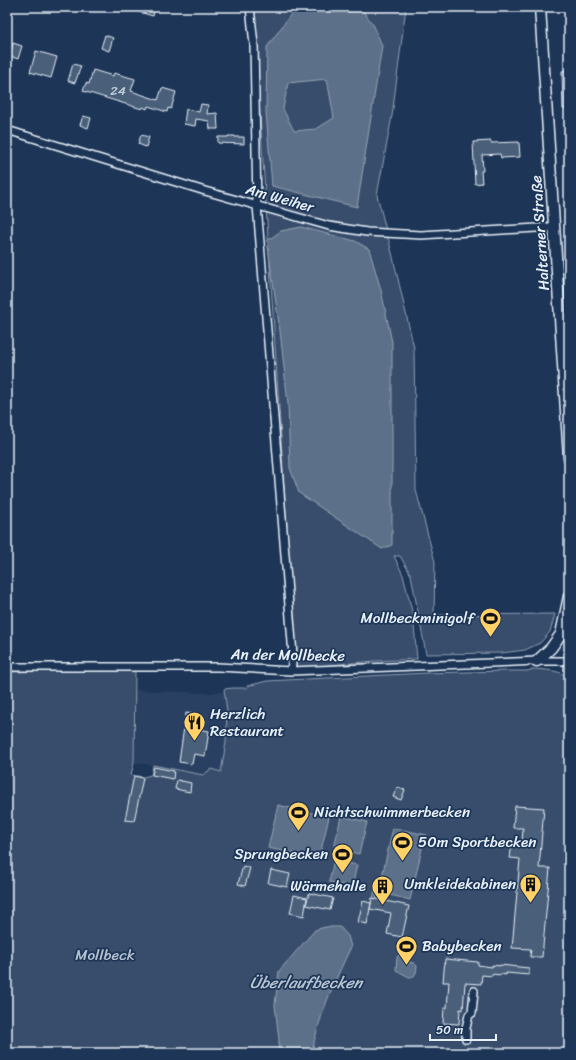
<svg xmlns="http://www.w3.org/2000/svg" width="576" height="1060" font-family="Sriracha,sans-serif">
<style>
.built{fill:#2a4162}
.green{fill:#374d6c;stroke:#909fb2}
.water{fill:#5d7089;stroke:#95a4b5;fill-rule:evenodd}
.building{fill:#495e7a;stroke:#e8f1f8}
.lines{fill:none;stroke-linecap:round;stroke-linejoin:round}
.minor-casing{stroke:#e8f1f8;stroke-width:10}
.secondary-casing{stroke:#e8f1f8;stroke-width:13}
.minor{stroke:#1d3557;stroke-width:7}
.secondary{stroke:#1d3557;stroke-width:10}
.labels{text-anchor:middle;stroke-width:3.5;stroke-linejoin:round;paint-order:stroke}
.number-label{font-size:13px;fill:#c0ccd8}
.street-label{font-size:15px;fill:#e8f1f8;stroke:#1d3557}
.poi-label{font-size:15px;fill:#e8f1f8;stroke:#1d3557;text-anchor:end}
.park-label{font-size:15px;fill:#b3c0ce;stroke:#1d3557}
.water-label{font-size:16px;font-style:italic;fill:#b7c4d1;stroke:#1d3557}
</style>
<rect width="100%" height="100%" fill="#1d3557"/>
<filter id="ink" filterUnits="userSpaceOnUse"><feTurbulence type="fractalNoise" baseFrequency=".025" numOctaves="2"/><feDisplacementMap in="SourceGraphic" scale="8" xChannelSelector="R" yChannelSelector="G"/><feConvolveMatrix kernelMatrix="1 2 1 2 8 2 1 2 1" color-interpolation-filters="sRGB"/></filter>
<g filter="url(#ink)">
<path class="built" d="M264,687L234,777L212,769L203,774L133,762L134,690L209,693Z"/>
<path class="green" d="M253,7H406L392,116L377,195L392,253L414,348L416,490L435,562L434,615L555,614L550,632L540,643L525,650L502,653L426,654L411,575L400,556H394L403,575L413,615L417,659L375,661L296,668Z
M534,669C545,670 561,670 569,678V1053H7V672L135,670L134,762L131,775L143,777L151,775L153,765L203,775L211,769L221,772L226,742L227,711L224,689L233,688H247V686L267,681L427,673L507,671H527Z"/>
<path class="water" d="M303,7H360L374,26L382,46L357,207L272,186L266,112L267,47L294,10ZM327,79L334,118L316,129L294,131L283,109L288,83Z
M301,227L355,241L369,249L381,290L392,342V545L382,549L299,493L290,468L288,404L280,331L267,241L281,231Z
M278,805L329,817L319,859L268,848Z
M341,816L367,822L359,854L334,848Z
M393,828L427,835L426,840H424L410,900L378,892L375,904L372,903L376,885H380Z
M334,860L357,865L352,887L329,882Z
M325,927H340L348,936L351,947C335,980 318,1017 312,1053H278L279,1040L275,1005L279,971L315,930Z
M402,954L406,956L408,962L414,963L417,966L416,973L413,977H409L396,970L397,957L399,955Z"/>
<path class="building" d="M130,7H155L153,16L129,9Z
M105,35L113,38L109,51L101,48Z
M13,43L22,46L18,59L10,56Z
M36,51L57,57L51,78L30,72Z
M73,64L81,66L75,83L68,81Z
M93,70L113,76L114,73L135,79L131,91L158,100L162,88L176,92L171,109L168,108L167,112L148,106L147,109L143,107L142,109L83,91L86,83L89,84Z
M569,70V109H563L562,71Z
M201,104L208,105L207,114L217,113L218,129H210L209,121L196,119L195,126L184,124L186,109L199,112Z
M83,116L91,118L88,128L80,125Z
M141,135L149,137L146,147L138,144Z
M228,136H235V137H244V144L218,143V137H228Z
M491,141V143L519,142L520,157L501,158L500,154L482,155L483,171H481L482,183L475,184L473,142Z
M186,713L200,715L198,729L209,731L205,756L194,754L192,764L179,762Z
M154,767L174,771L173,779L152,775Z
M134,776L143,778L134,821L125,820Z
M177,780L191,783L190,792L175,789Z
M397,787L405,790L401,800L393,797Z
M515,806L544,808L539,868H550L542,957H530L531,949L512,948L520,859L510,858L512,843H522L523,828H513Z
M243,866L250,868L245,886L238,884Z
M271,870L290,874L287,887L268,883Z
M309,893L333,898L330,910L306,905Z
M294,895L307,898L304,916L290,913Z
M372,898L409,906L402,937L387,934L391,913L370,909Z
M363,901L371,903L367,924L358,922Z
M445,959L478,962V965L492,967V965L500,966V965L529,968V975L506,973V975L500,974V975L492,974V976L482,975L481,984L465,983L463,1010L460,1009L459,1024L443,1023L444,1008H447L449,982H443Z"/>
<g class="lines">
<defs>
<path id="minor" d="M250,7L254,45L257,205L293,655L291,671
M7,130L205,191L329,226L367,232L421,235L554,227
M7,667H218L291,671L537,661H569
M466,1039V1028L469,1015L472,1013L474,991"/>
<path id="secondary" d="M540,7L569,458
M537,661L551,648L561,634L569,596"/>
</defs>
<use href="#minor" class="minor-casing"/>
<use href="#secondary" class="secondary-casing"/>
<use href="#minor" class="minor"/>
<use href="#secondary" class="secondary"/>
</g>
</g>
<defs>
<symbol id="stadium-pin" viewBox="-11 -11 22 30"><path d="M0 17L-7.5 6A9.5 9.5 0 1 1 7.5 6Z" fill="#ffd166" stroke="#1d3557"/><path d="M0-5a6.5 5 0 1 0 0 10a6.5 5 0 1 0 0-10ZM-3.5-1.8h7v3.6h-7Z" fill="#111"/></symbol>
<symbol id="restaurant-pin" viewBox="-11 -11 22 30"><path d="M0 17L-7.5 6A9.5 9.5 0 1 1 7.5 6Z" fill="#ffd166" stroke="#1d3557"/><path d="M-5-6h1v4h1v-4h1v4h1v-4h1v5L-1.5 .5V6h-2V.5L-5-1ZM5-6V6H3V1.5H1.5Q1.5-4 5-6Z" fill="#111"/></symbol>
<symbol id="building-pin" viewBox="-11 -11 22 30"><path d="M0 17L-7.5 6A9.5 9.5 0 1 1 7.5 6Z" fill="#ffd166" stroke="#1d3557"/><path d="M-4-6H4V6H1V3H-1V6H-4ZM-2.5-4.3h1.7v1.8h-1.7ZM.8-4.3h1.7v1.8H.8ZM-2.5-1h1.7V.8h-1.7ZM.8-1h1.7V.8H.8Z" fill="#111"/></symbol>
</defs>
<g fill-rule="evenodd">
<use href="#stadium-pin" x="478" y="606" width="25" height="34"/>
<use href="#restaurant-pin" x="182" y="710" width="25" height="34"/>
<use href="#stadium-pin" x="286" y="800" width="25" height="34"/>
<use href="#stadium-pin" x="390" y="830" width="25" height="34"/>
<use href="#stadium-pin" x="330" y="842" width="25" height="34"/>
<use href="#building-pin" x="518" y="872" width="25" height="34"/>
<use href="#building-pin" x="370" y="874" width="25" height="34"/>
<use href="#stadium-pin" x="394" y="934" width="25" height="34"/>
</g>
<g class="labels">
<g class="number-label">
<text x="118" y="95">24</text>
</g>
<g class="street-label">
<text transform="translate(280 198) rotate(16)" y="5">Am Weiher</text>
<text transform="translate(540 233) rotate(-94)" y="5">Halterner Straße</text>
<text transform="translate(288 655) rotate(1)" y="5">An der Mollbecke</text>
</g>
<g class="poi-label">
<text x="474" y="623">Mollbeckminigolf</text>
<text x="210" y="719" text-anchor="start">Herzlich<tspan x="210" dy="17">Restaurant</tspan></text>
<text x="314" y="817" text-anchor="start">Nichtschwimmerbecken</text>
<text x="418" y="847" text-anchor="start">50m Sportbecken</text>
<text x="328" y="859">Sprungbecken</text>
<text x="516" y="889">Umkleidekabinen</text>
<text x="366" y="891">Wärmehalle</text>
<text x="422" y="951" text-anchor="start">Babybecken</text>
</g>
<g class="park-label">
<text x="105" y="960">Mollbeck</text>
</g>
<g class="water-label">
<text x="306" y="988">Überlaufbecken</text>
</g>
</g>
<rect width="576" height="1060" fill="none" stroke="#1d3557" stroke-width="24"/>
<rect x="12" y="12" width="552" height="1036" fill="none" stroke="#e8f1f8" stroke-width="1.5" filter="url(#ink)"/>
<path d="M430 1034v6h66v-6" fill="none" stroke="#e8f1f8" stroke-width="2"/>
<text x="436" y="1034" font-size="12" fill="#e8f1f8" stroke="#1d3557" stroke-width="3" paint-order="stroke">50 m</text>
</svg>
